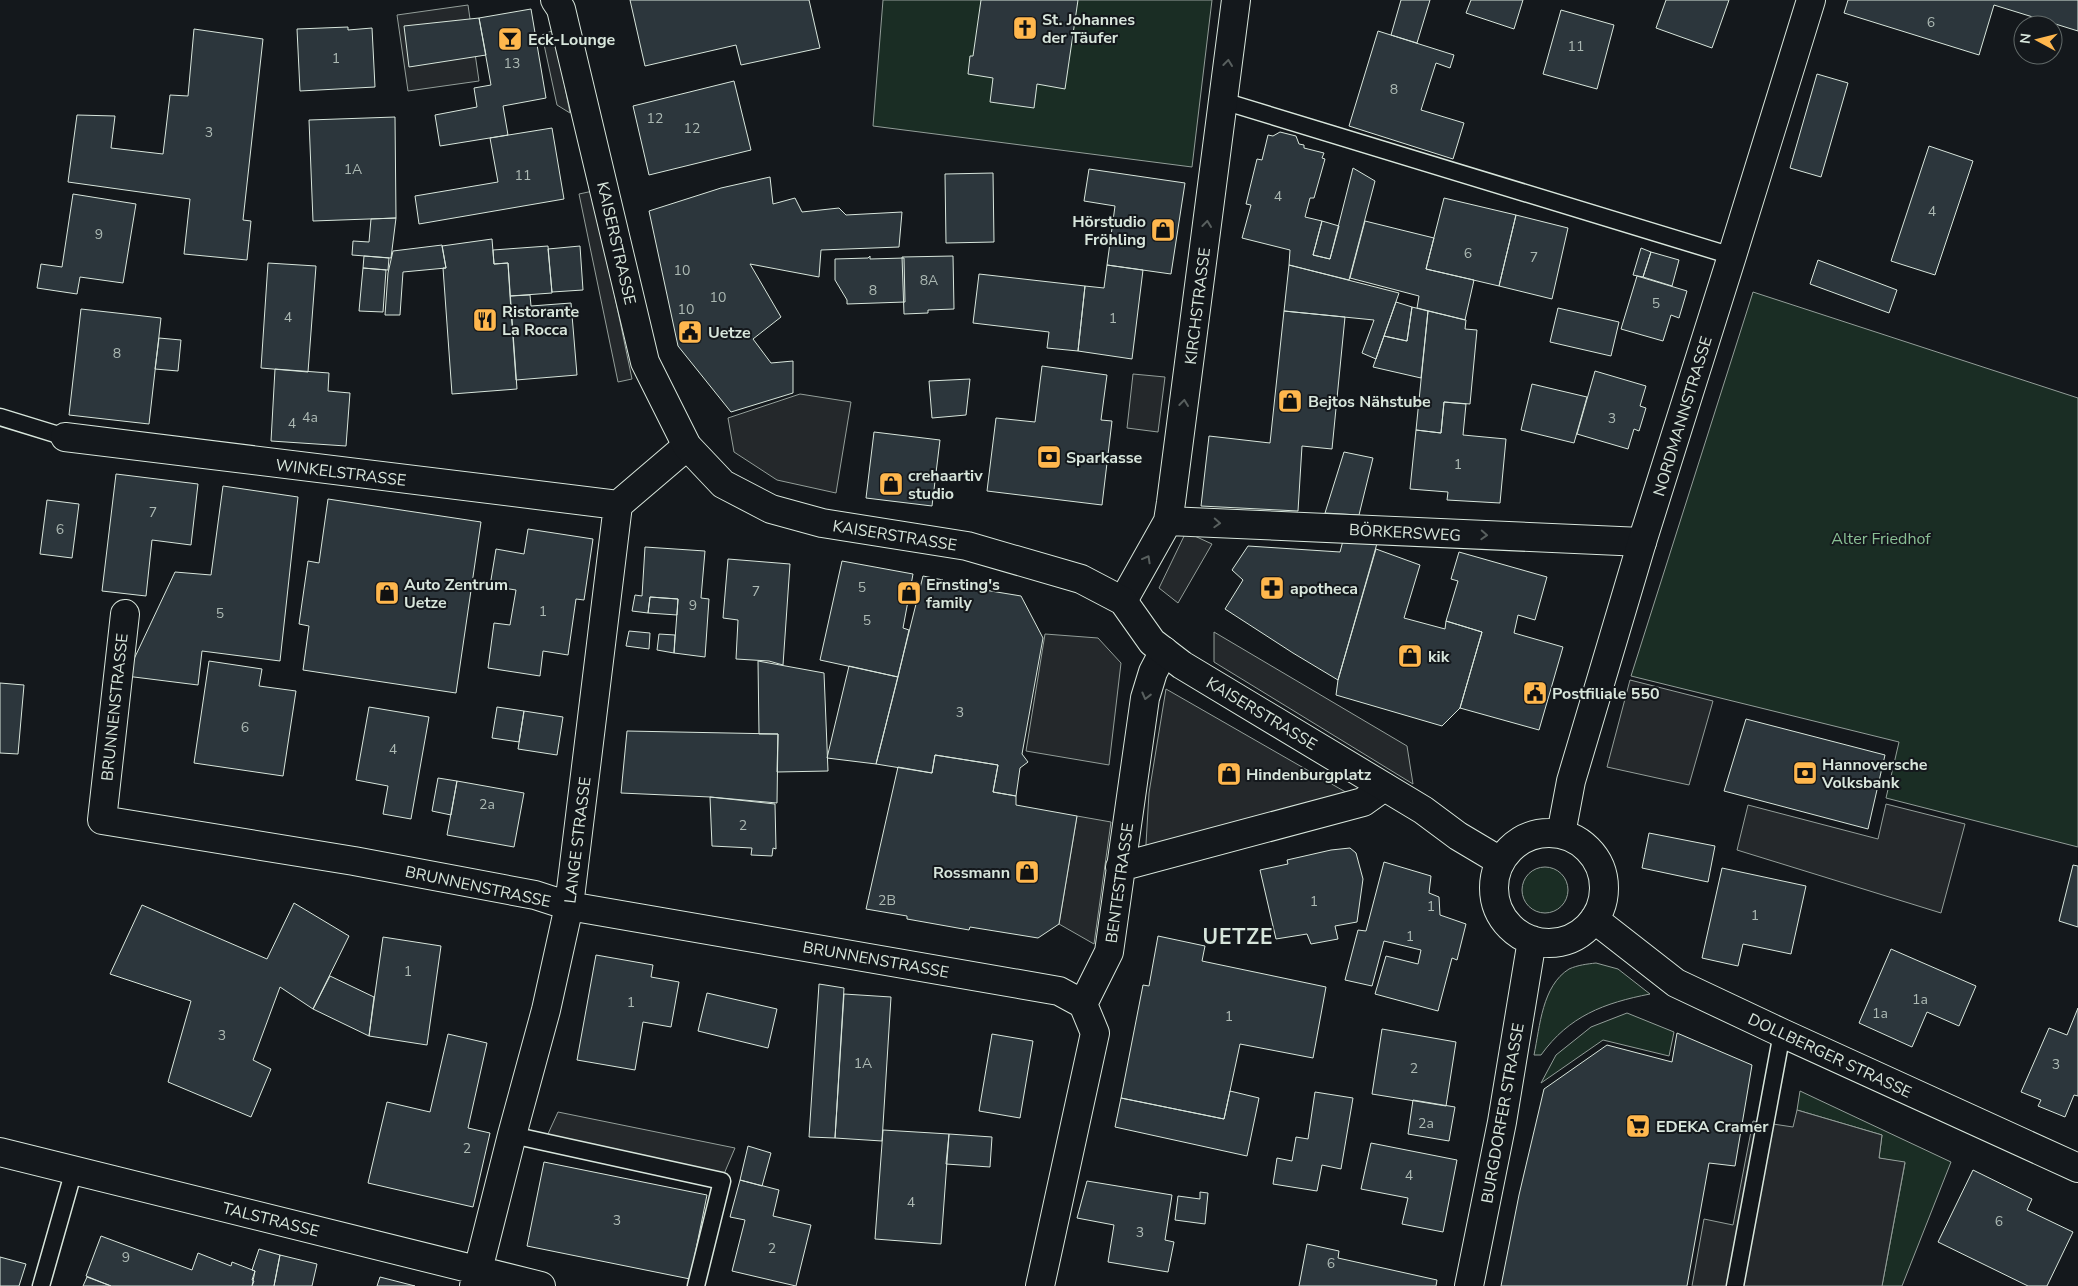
<svg xmlns="http://www.w3.org/2000/svg" width="2078" height="1286" font-family="'Nunito Sans',sans-serif">
<style>
.green{fill:#1a2d24;stroke:#939e99}
.parking{fill:#24282b;stroke:#939e99}
.building{fill:#2c363c;stroke:#d8e6dc}
.lines{fill:none;stroke-linecap:round;stroke-linejoin:round}
.lane-casing{stroke:#d8e6dc;stroke-width:19}
.street-casing{stroke:#d8e6dc;stroke-width:30}
.secondary-casing{stroke:#d8e6dc;stroke-width:30}
.lane{stroke:#14181c;stroke-width:16}
.street{stroke:#14181c;stroke-width:28}
.secondary{stroke:#14181c;stroke-width:28}
.oneway{stroke:#59605f}
.labels{text-anchor:middle;stroke-width:4;stroke-linejoin:round;paint-order:stroke}
.number-label{font-size:14px;fill:#adbab4}
.poi-label{font-size:16px;font-weight:bold;fill:#d8e6dc;stroke:#14181c;text-anchor:start}
.street-label{font-size:16px;fill:#d8e6dc;stroke:#14181c}
.park-label{font-size:16px;fill:#8ac095;stroke:#14181c}
.district-label{font-size:21px;font-weight:bold;letter-spacing:1px;fill:#d8e6dc;stroke:#14181c}
</style>
<rect width="100%" height="100%" fill="#14181c"/>
<path class="green" d="M883,0H1212L1192,167L873,126Z
M1753,292L2078,398V847L1886,798L1899,742L1631,676Z
M1522 890a23 23 0 1 1 46 0a23 23 0 1 1-46 0Z
M1596,963L1618,969L1650,994C1604,1003 1569,1016 1541,1055H1534C1540,1026 1542,986 1569,969C1578,965 1587,964 1596,963Z
M1627,1013L1674,1032L1669,1056L1603,1040L1541,1083L1556,1055L1591,1027Z
M1800,1091L1951,1162L1902,1286H1882L1905,1163L1879,1158L1882,1135L1797,1110Z"/>
<path class="parking" d="M468,5L479,81L408,91L397,15Z
M554,30L570,113L557,105L542,35Z
M593,191L632,379L618,382L579,194Z
M1133,374L1165,377L1158,432L1127,428Z
M800,394L851,402L836,493L777,480L734,452L728,418Z
M1186,532L1212,544L1178,603L1159,588Z
M1214,632L1407,746L1413,784L1214,662Z
M1045,634L1098,638L1121,663L1109,765L1026,751Z
M1630,680L1713,701L1689,785L1607,767Z
M1166,689L1363,802L1145,861L1149,793Z
M1886,804L1965,824L1941,913L1737,850L1748,805L1878,839Z
M1077,816L1111,822L1094,944L1059,924Z
M1797,1110L1882,1135L1879,1158L1905,1162L1882,1286H1692L1704,1219L1733,1225L1753,1121L1793,1127Z
M558,1112L735,1148L724,1174L547,1136Z"/>
<path class="building" d="M630,0H809L820,48L741,65L736,45L645,66Z
M981,0H1078L1065,89L1037,84L1034,108L990,102L993,78L968,74L970,56H973Z
M1401,0H1430L1417,43L1391,35Z
M1471,0H1523L1514,29L1466,13Z
M1666,0H1729L1712,48L1656,28Z
M1848,0H2078V31L1994,5L1979,55L1844,13Z
M531,9L546,98L503,106L508,135L440,146L435,115L477,107L474,88L491,85L479,18Z
M1561,10L1614,25L1597,89L1543,74Z
M479,18L486,55L409,67L404,26Z
M348,27V30L372,28L375,87L300,91L297,29Z
M194,29L263,39L243,220L251,221L247,260L184,254L190,199L68,182L77,115L115,116L111,148L163,154L170,95L188,96Z
M1378,31L1454,55L1450,68L1436,63L1421,110L1464,123L1453,159L1349,126Z
M1817,74L1848,83L1821,177L1790,168Z
M734,81L751,150L649,175L633,106Z
M395,117L396,218L313,221L309,120Z
M552,128L564,199L419,224L415,196L498,182L490,138Z
M1280,132L1296,136L1299,144L1304,145V148L1324,153L1322,158L1325,159L1314,198H1310L1305,217L1322,221L1313,255L1330,259L1353,168L1375,181L1349,280L1289,265L1290,250L1242,238L1251,205L1246,204L1257,159L1262,160L1268,135L1273,136Z
M1929,146L1973,161L1935,275L1891,261Z
M1089,169L1185,183L1171,274L1107,265L1115,206L1084,201Z
M993,173L994,242L946,243L945,174Z
M770,177L773,204L795,198L802,212L839,208L846,215L902,212L899,247L821,250L819,277L750,264L781,317L753,339L771,363L793,361V393L731,412L678,346L649,211L721,188Z
M73,194L136,204L123,283L80,277L77,294L37,288L41,264L62,267Z
M1444,198L1516,215L1499,286L1426,269Z
M1516,215L1568,228L1552,299L1499,286Z
M396,218L391,258L352,255L353,241L369,242L371,219Z
M1322,221L1339,226L1330,259L1313,255Z
M1365,221L1434,238L1426,269L1474,280L1465,320L1417,308L1419,296L1350,278Z
M492,239L494,264L508,263L517,389L452,394L443,268H446L442,246Z
M442,245L446,268L403,272L400,315H385L388,273L393,251Z
M548,246L552,293L510,296L508,263L494,264L493,250Z
M580,246L583,290L552,292L548,249Z
M1641,248L1651,252L1643,277L1633,275Z
M1651,252L1679,260L1672,286L1643,277Z
M364,256L389,258L388,270L363,268Z
M870,256V259L904,258L905,302L847,304V300L835,280V259L868,258Z
M953,256L954,309L928,310V313L904,314L902,257Z
M1818,260L1897,290L1889,313L1810,284Z
M268,263L316,266L308,372L261,368Z
M1107,265L1143,270L1132,359L1078,351L1085,286L1104,288Z
M1289,265L1399,293L1376,359L1362,353L1374,320L1284,311Z
M363,268L386,270L383,312L359,311Z
M979,274L1085,286L1078,351L1047,348L1049,332L973,323Z
M1637,276L1687,291L1679,318L1671,315L1663,341L1621,329Z
M530,295L531,306L571,303L577,375L516,380L510,296Z
M1396,302L1412,307L1407,341L1384,336Z
M1412,307L1428,311L1421,378L1373,367L1384,336L1407,341Z
M1558,308L1619,322L1611,356L1550,342Z
M81,309L161,318L149,424L69,415Z
M1284,311L1345,317L1332,449L1302,446L1298,511L1201,506L1209,436L1270,443Z
M1428,311L1466,320L1465,329L1477,330L1470,404L1444,402L1441,433L1416,430Z
M159,338L181,340L178,371L155,369Z
M1042,366L1107,375L1101,420L1112,421L1102,505L987,491L996,418L1035,422Z
M275,369L329,373L328,391L350,393L346,446L271,441Z
M1595,371L1646,386L1640,406L1646,408L1639,431L1634,429L1628,449L1577,434Z
M970,379L966,415L932,418L929,381Z
M1532,384L1587,397L1574,443L1521,430Z
M1444,402L1466,404L1463,435L1506,439L1500,503L1447,500L1448,492L1410,489L1416,430L1441,433Z
M874,432L940,440L932,506L866,498Z
M1344,452L1373,458L1359,515L1325,513Z
M116,474L198,484L191,545L152,540L146,596L102,591Z
M223,486L298,497L280,661L202,651L198,685L126,676L175,572L211,575Z
M328,499L481,522L456,693L303,670L309,626L299,624L308,561L319,563Z
M47,500L79,504L72,558L40,554Z
M528,529L593,539L584,600L576,599L568,655L543,651L540,676L488,668L494,623L510,625L516,590L490,586L496,549L524,554Z
M1344,537L1378,540L1338,680L1293,653L1225,609L1243,580L1232,570L1248,546L1340,552Z
M645,547L705,551L701,598L709,599L705,657L674,653L678,599L650,597L648,613L632,611L635,595L642,596Z
M1376,549L1420,565L1404,618L1445,629L1446,621L1482,632L1460,708L1442,726L1336,695L1338,680Z
M1459,552L1547,577L1535,620L1518,615L1514,633L1563,647L1539,730L1460,708L1482,632L1446,621L1458,581L1451,579Z
M728,559L790,564L783,665L769,661L736,659L738,620L723,618Z
M842,561L913,574L903,628L909,630L898,677L820,660Z
M923,576L943,580L942,583L1021,596L1043,638L1022,754L1028,762L1020,768L1016,796L993,792L998,765L935,755L932,773L876,764Z
M650,597L678,599L677,615L648,613Z
M629,631L650,633L649,649L626,646Z
M659,634L675,635L674,653L657,650Z
M209,661L262,669L259,686L296,691L283,776L194,763Z
M758,661L824,673L828,771L777,772L778,734H759Z
M849,666L898,677L876,764L827,758Z
M0,683L24,685L18,754L0,753Z
M369,707L429,717L411,819L383,814L388,786L356,780Z
M497,707L524,711L519,742L492,738Z
M524,711L563,717L557,755L518,749Z
M1746,719L1885,755L1868,829L1724,791Z
M627,731L778,734L777,803L710,797L621,793Z
M935,755L998,765L993,792L1016,796V805L1077,816L1059,924L1038,938L970,927L969,930L907,919V916L866,909L898,767L932,773Z
M438,778L457,781L451,815L432,811Z
M457,781L524,793L514,847L447,835Z
M710,797L775,804L776,849L773,848L772,856L751,855L752,848L712,846Z
M1649,833L1715,846L1708,882L1642,868Z
M1350,848L1356,853L1363,879L1357,922L1335,926L1338,939L1311,944L1307,934L1276,939L1260,870L1288,864L1287,860L1331,850Z
M1384,862L1431,876L1429,893L1439,897L1440,915L1466,924L1457,960L1452,958L1438,1011L1375,994L1386,956L1418,964L1421,950L1384,941L1372,986L1345,980L1358,930L1366,931Z
M2073,865L2078,866V927L2059,921Z
M1722,868L1806,886L1791,954L1743,944L1738,966L1702,958Z
M294,903L349,936L313,1009L280,987L253,1060L271,1069L251,1117L168,1082L191,1001L110,974L142,905L267,959Z
M1158,936L1205,946L1202,961L1326,987L1313,1058L1240,1044L1224,1119L1121,1098L1143,985L1149,986Z
M383,937L441,946L427,1045L369,1036Z
M1891,949L1976,986L1959,1026L1927,1012L1912,1047L1859,1023Z
M596,955L653,965L651,977L679,982L671,1027L643,1022L635,1070L577,1060Z
M330,976L374,997L369,1036L313,1009Z
M819,984L844,988L835,1138L809,1137Z
M707,993L777,1009L768,1048L698,1031Z
M844,994L891,997L882,1141L835,1138Z
M2078,1008V1096L2074,1095L2065,1117L2038,1106L2041,1100L2021,1092L2049,1028L2067,1035Z
M1382,1029L1456,1042L1446,1106L1372,1094Z
M1677,1033L1752,1065L1735,1166L1709,1163L1687,1286H1501L1519,1195L1544,1089L1607,1045L1672,1062Z
M448,1034L487,1043L468,1128L490,1133L473,1207L368,1183L387,1102L430,1112Z
M992,1034L1033,1041L1020,1118L979,1111Z
M1230,1091L1259,1098L1247,1156L1115,1127L1121,1098L1224,1119Z
M1315,1092L1353,1098L1341,1169L1322,1165L1317,1191L1273,1184L1277,1158L1292,1161L1296,1137L1308,1139Z
M1413,1100L1455,1107L1449,1141L1408,1134Z
M883,1130L949,1134L941,1244L875,1239Z
M949,1134L992,1137L990,1167L946,1164Z
M1371,1143L1457,1160L1443,1232L1402,1224L1408,1198L1361,1189Z
M748,1146L771,1153L762,1186L740,1180Z
M544,1162L707,1195L690,1279L527,1246Z
M1973,1170L2032,1199L2027,1210L2073,1232L2047,1286H2028L1938,1242Z
M740,1180L779,1190L773,1216L811,1225L796,1286L732,1271L745,1220L730,1217Z
M1087,1181L1172,1195L1165,1240L1174,1242L1168,1272L1108,1262L1114,1225L1077,1218Z
M1200,1192L1208,1193L1205,1224L1175,1220L1178,1196L1200,1199Z
M101,1236L192,1270L198,1253L231,1266L232,1262L255,1271L252,1280L254,1281L252,1286H111L86,1276Z
M1307,1244L1339,1251L1338,1258L1437,1280L1436,1286H1299Z
M259,1249L280,1255L274,1286H252L255,1271L252,1270Z
M280,1255L317,1264L312,1286H274Z
M0,1257L26,1264L19,1286H0Z
M87,1277L111,1286H83Z
M380,1277L415,1286H377Z"/>
<g class="lines">
<defs>
<path id="lane" d="M1223,101L1732,256
M0,417L65,437
M512,1135L722,1181L696,1286
M41,1286L74,1170
M1735,1286L1782,1033"/>
<path id="street" d="M65,437L618,505
M1168,521L1642,542
M1123,601L1168,521L1171,502L1236,0
M125,614L102,820L354,861L535,895L569,906L1059,991L1083,1004
M1120,867L1363,802L1384,787
M0,1152L541,1286
M474,1286L512,1135L546,1010L569,906L618,505L687,446
M1040,1286L1095,1033L1083,1004L1109,952L1145,698L1153,672L1164,651"/>
<path id="secondary" d="M555,0L561,9L645,362L687,446L723,484L771,509L822,523L967,546L1081,579L1123,601L1152,642L1182,665L1423,810L1458,836L1500,861
M1494 888a55 55 0 1 1 110 0a55 55 0 1 1-110 0Z
M1561,834L1571,781L1642,542L1732,256L1811,0
M1594,919L1676,983L1782,1033L2078,1168
M1469,1286L1502,1122L1532,940"/>
</defs>
<use href="#lane" class="lane-casing"/>
<use href="#street" class="street-casing"/>
<use href="#secondary" class="secondary-casing"/>
<use href="#lane" class="lane"/>
<use href="#street" class="street"/>
<use href="#secondary" class="secondary"/>
</g>
<defs><path id="oneway-chevron" d="M-2-3.5L2.5 0L-2 3.5" fill="none" stroke-width="1.6" stroke-linecap="round" stroke-linejoin="round" transform="scale(1.25)"/></defs>
<g class="oneway">
<use href="#oneway-chevron" transform="translate(1228 63) rotate(-83)"/>
<use href="#oneway-chevron" transform="translate(1207 224) rotate(-83)"/>
<use href="#oneway-chevron" transform="translate(1184 403) rotate(-83)"/>
<use href="#oneway-chevron" transform="translate(1217 523) rotate(3)"/>
<use href="#oneway-chevron" transform="translate(1484 535) rotate(3)"/>
<use href="#oneway-chevron" transform="translate(1147 559) rotate(-61)"/>
<use href="#oneway-chevron" transform="translate(1146 696) rotate(104)"/>
</g>
<defs>
<symbol id="church-square" viewBox="-11 -11 22 22"><rect x="-9" y="-9" width="18" height="18" rx="4" fill="#ffb74d" stroke="#14181c"/><path d="M-1.2-6h2.4v3.5h3.3v2.4h-3.3V6h-2.4V-.1h-3.3v-2.4h3.3Z" fill="#111"/></symbol>
<symbol id="bar-square" viewBox="-11 -11 22 22"><rect x="-9" y="-9" width="18" height="18" rx="4" fill="#ffb74d" stroke="#14181c"/><path d="M-6-5H6L.8 .8V4.5H3.5V6h-7V4.5H-.8V.8Z" fill="#111"/></symbol>
<symbol id="shop-square" viewBox="-11 -11 22 22"><rect x="-9" y="-9" width="18" height="18" rx="4" fill="#ffb74d" stroke="#14181c"/><path d="M-5-2.5h2.3a2.7 3.5 0 0 1 5.4 0H5L5.5 6h-11ZM-1.5-2.5h3a1.5 2.3 0 0 0-3 0Z" fill="#111"/></symbol>
<symbol id="restaurant-square" viewBox="-11 -11 22 22"><rect x="-9" y="-9" width="18" height="18" rx="4" fill="#ffb74d" stroke="#14181c"/><path d="M-5-6h1v4h1v-4h1v4h1v-4h1v5L-1.5 .5V6h-2V.5L-5-1ZM5-6V6H3V1.5H1.5Q1.5-4 5-6Z" fill="#111"/></symbol>
<symbol id="civic-square" viewBox="-11 -11 22 22"><rect x="-9" y="-9" width="18" height="18" rx="4" fill="#ffb74d" stroke="#14181c"/><path d="M-.6-6.5H3V-4.5H.6V-3L4-1V1h2V6H-6V1h2V-1L-.6-3ZM-1.2 2.5V6h2.4V2.5Z" fill="#111"/></symbol>
<symbol id="bank-square" viewBox="-11 -11 22 22"><rect x="-9" y="-9" width="18" height="18" rx="4" fill="#ffb74d" stroke="#14181c"/><path d="M-6-4H6V4H-6ZM0-2.3a2.3 2.3 0 1 0 0 4.6a2.3 2.3 0 1 0 0-4.6Z" fill="#111"/></symbol>
<symbol id="pharmacy-square" viewBox="-11 -11 22 22"><rect x="-9" y="-9" width="18" height="18" rx="4" fill="#ffb74d" stroke="#14181c"/><path d="M-2-6h4v4h4v4h-4v4h-4v-4h-4v-4h4Z" fill="#111"/></symbol>
<symbol id="supermarket-square" viewBox="-11 -11 22 22"><rect x="-9" y="-9" width="18" height="18" rx="4" fill="#ffb74d" stroke="#14181c"/><path d="M-6-5.5h2.5l.6 2H6L4.5 2H-2.5L-4.4-4H-6ZM-1.5 3.2a1.3 1.3 0 1 0 .1 0ZM3 3.2a1.3 1.3 0 1 0 .1 0Z" fill="#111"/></symbol>
</defs>
<g fill-rule="evenodd">
<use href="#church-square" x="1011" y="14" width="28" height="28"/>
<use href="#bar-square" x="496" y="25" width="28" height="28"/>
<use href="#shop-square" x="1149" y="216" width="28" height="28"/>
<use href="#restaurant-square" x="471" y="306" width="28" height="28"/>
<use href="#civic-square" x="676" y="318" width="28" height="28"/>
<use href="#shop-square" x="1276" y="387" width="28" height="28"/>
<use href="#bank-square" x="1035" y="443" width="28" height="28"/>
<use href="#shop-square" x="877" y="470" width="28" height="28"/>
<use href="#pharmacy-square" x="1258" y="574" width="28" height="28"/>
<use href="#shop-square" x="373" y="579" width="28" height="28"/>
<use href="#shop-square" x="895" y="579" width="28" height="28"/>
<use href="#shop-square" x="1396" y="642" width="28" height="28"/>
<use href="#civic-square" x="1521" y="679" width="28" height="28"/>
<use href="#bank-square" x="1791" y="759" width="28" height="28"/>
<use href="#shop-square" x="1215" y="760" width="28" height="28"/>
<use href="#shop-square" x="1013" y="858" width="28" height="28"/>
<use href="#supermarket-square" x="1624" y="1112" width="28" height="28"/>
</g>
<g class="labels">
<g class="number-label">
<text x="1931" y="27">6</text>
<text x="1576" y="51">11</text>
<text x="336" y="63">1</text>
<text x="512" y="68">13</text>
<text x="1394" y="94">8</text>
<text x="655" y="123">12</text>
<text x="692" y="133">12</text>
<text x="209" y="137">3</text>
<text x="353" y="174">1A</text>
<text x="523" y="180">11</text>
<text x="1278" y="201">4</text>
<text x="1932" y="216">4</text>
<text x="99" y="239">9</text>
<text x="1468" y="258">6</text>
<text x="1534" y="262">7</text>
<text x="682" y="275">10</text>
<text x="929" y="285">8A</text>
<text x="873" y="295">8</text>
<text x="718" y="302">10</text>
<text x="1656" y="308">5</text>
<text x="686" y="314">10</text>
<text x="288" y="322">4</text>
<text x="1113" y="323">1</text>
<text x="117" y="358">8</text>
<text x="310" y="422">4a</text>
<text x="1612" y="423">3</text>
<text x="292" y="428">4</text>
<text x="1458" y="469">1</text>
<text x="153" y="517">7</text>
<text x="60" y="534">6</text>
<text x="862" y="592">5</text>
<text x="756" y="596">7</text>
<text x="693" y="610">9</text>
<text x="543" y="616">1</text>
<text x="220" y="618">5</text>
<text x="867" y="625">5</text>
<text x="960" y="717">3</text>
<text x="245" y="732">6</text>
<text x="393" y="754">4</text>
<text x="487" y="809">2a</text>
<text x="743" y="830">2</text>
<text x="887" y="905">2B</text>
<text x="1314" y="906">1</text>
<text x="1431" y="911">1</text>
<text x="1755" y="920">1</text>
<text x="1410" y="941">1</text>
<text x="408" y="976">1</text>
<text x="1920" y="1004">1a</text>
<text x="631" y="1007">1</text>
<text x="1880" y="1018">1a</text>
<text x="1229" y="1021">1</text>
<text x="222" y="1040">3</text>
<text x="863" y="1068">1A</text>
<text x="2056" y="1069">3</text>
<text x="1414" y="1073">2</text>
<text x="1426" y="1128">2a</text>
<text x="467" y="1153">2</text>
<text x="1409" y="1180">4</text>
<text x="911" y="1207">4</text>
<text x="617" y="1225">3</text>
<text x="1999" y="1226">6</text>
<text x="1140" y="1237">3</text>
<text x="772" y="1253">2</text>
<text x="126" y="1262">9</text>
<text x="1331" y="1268">6</text>
</g>
<g class="poi-label">
<text x="1042" y="25">St. Johannes<tspan x="1042" dy="18">der Täufer</tspan></text>
<text x="528" y="45">Eck-Lounge</text>
<text x="1146" y="227" text-anchor="end">Hörstudio<tspan x="1146" dy="18">Fröhling</tspan></text>
<text x="502" y="317">Ristorante<tspan x="502" dy="18">La Rocca</tspan></text>
<text x="708" y="338">Uetze</text>
<text x="1308" y="407">Bejtos Nähstube</text>
<text x="1066" y="463">Sparkasse</text>
<text x="908" y="481">crehaartiv<tspan x="908" dy="18">studio</tspan></text>
<text x="404" y="590">Auto Zentrum<tspan x="404" dy="18">Uetze</tspan></text>
<text x="926" y="590">Ernsting's<tspan x="926" dy="18">family</tspan></text>
<text x="1290" y="594">apotheca</text>
<text x="1428" y="662">kik</text>
<text x="1552" y="699">Postfiliale 550</text>
<text x="1822" y="770">Hannoversche<tspan x="1822" dy="18">Volksbank</tspan></text>
<text x="1246" y="780">Hindenburgplatz</text>
<text x="1010" y="878" text-anchor="end">Rossmann</text>
<text x="1656" y="1132">EDEKA Cramer</text>
</g>
<g class="street-label">
<text transform="translate(617 243) rotate(77)" y="6">KAISERSTRASSE</text>
<text transform="translate(1197 306) rotate(-83)" y="6">KIRCHSTRASSE</text>
<text transform="translate(1682 416) rotate(-73)" y="6">NORDMANNSTRASSE</text>
<text transform="translate(341 472) rotate(7)" y="6">WINKELSTRASSE</text>
<text transform="translate(1405 532) rotate(3)" y="6">BÖRKERSWEG</text>
<text transform="translate(895 535) rotate(9)" y="6">KAISERSTRASSE</text>
<text transform="translate(114 707) rotate(-84)" y="6">BRUNNENSTRASSE</text>
<text transform="translate(1262 713) rotate(31)" y="6">KAISERSTRASSE</text>
<text transform="translate(577 840) rotate(-83)" y="6">LANGE STRASSE</text>
<text transform="translate(1119 883) rotate(-82)" y="6">BENTESTRASSE</text>
<text transform="translate(478 886) rotate(12)" y="6">BRUNNENSTRASSE</text>
<text transform="translate(876 959) rotate(10)" y="6">BRUNNENSTRASSE</text>
<text transform="translate(1830 1055) rotate(25)" y="6">DOLLBERGER STRASSE</text>
<text transform="translate(1502 1113) rotate(-80)" y="6">BURGDORFER STRASSE</text>
<text transform="translate(271 1219) rotate(14)" y="6">TALSTRASSE</text>
</g>
<g class="park-label">
<text x="1881" y="544">Alter Friedhof</text>
</g>
<g class="district-label">
<text x="1238" y="944">UETZE</text>
</g>
</g>
<g transform="translate(2038 40) rotate(277)"><circle r="24" fill="#14181c" stroke="#626a69"/>
<path d="M0-4L9 19L0 12L-9 19Z" fill="#ffb74d"/>
<text y="-8" font-size="14" font-weight="bold" text-anchor="middle" fill="#d8e6dc">N</text>
</g>
</svg>
